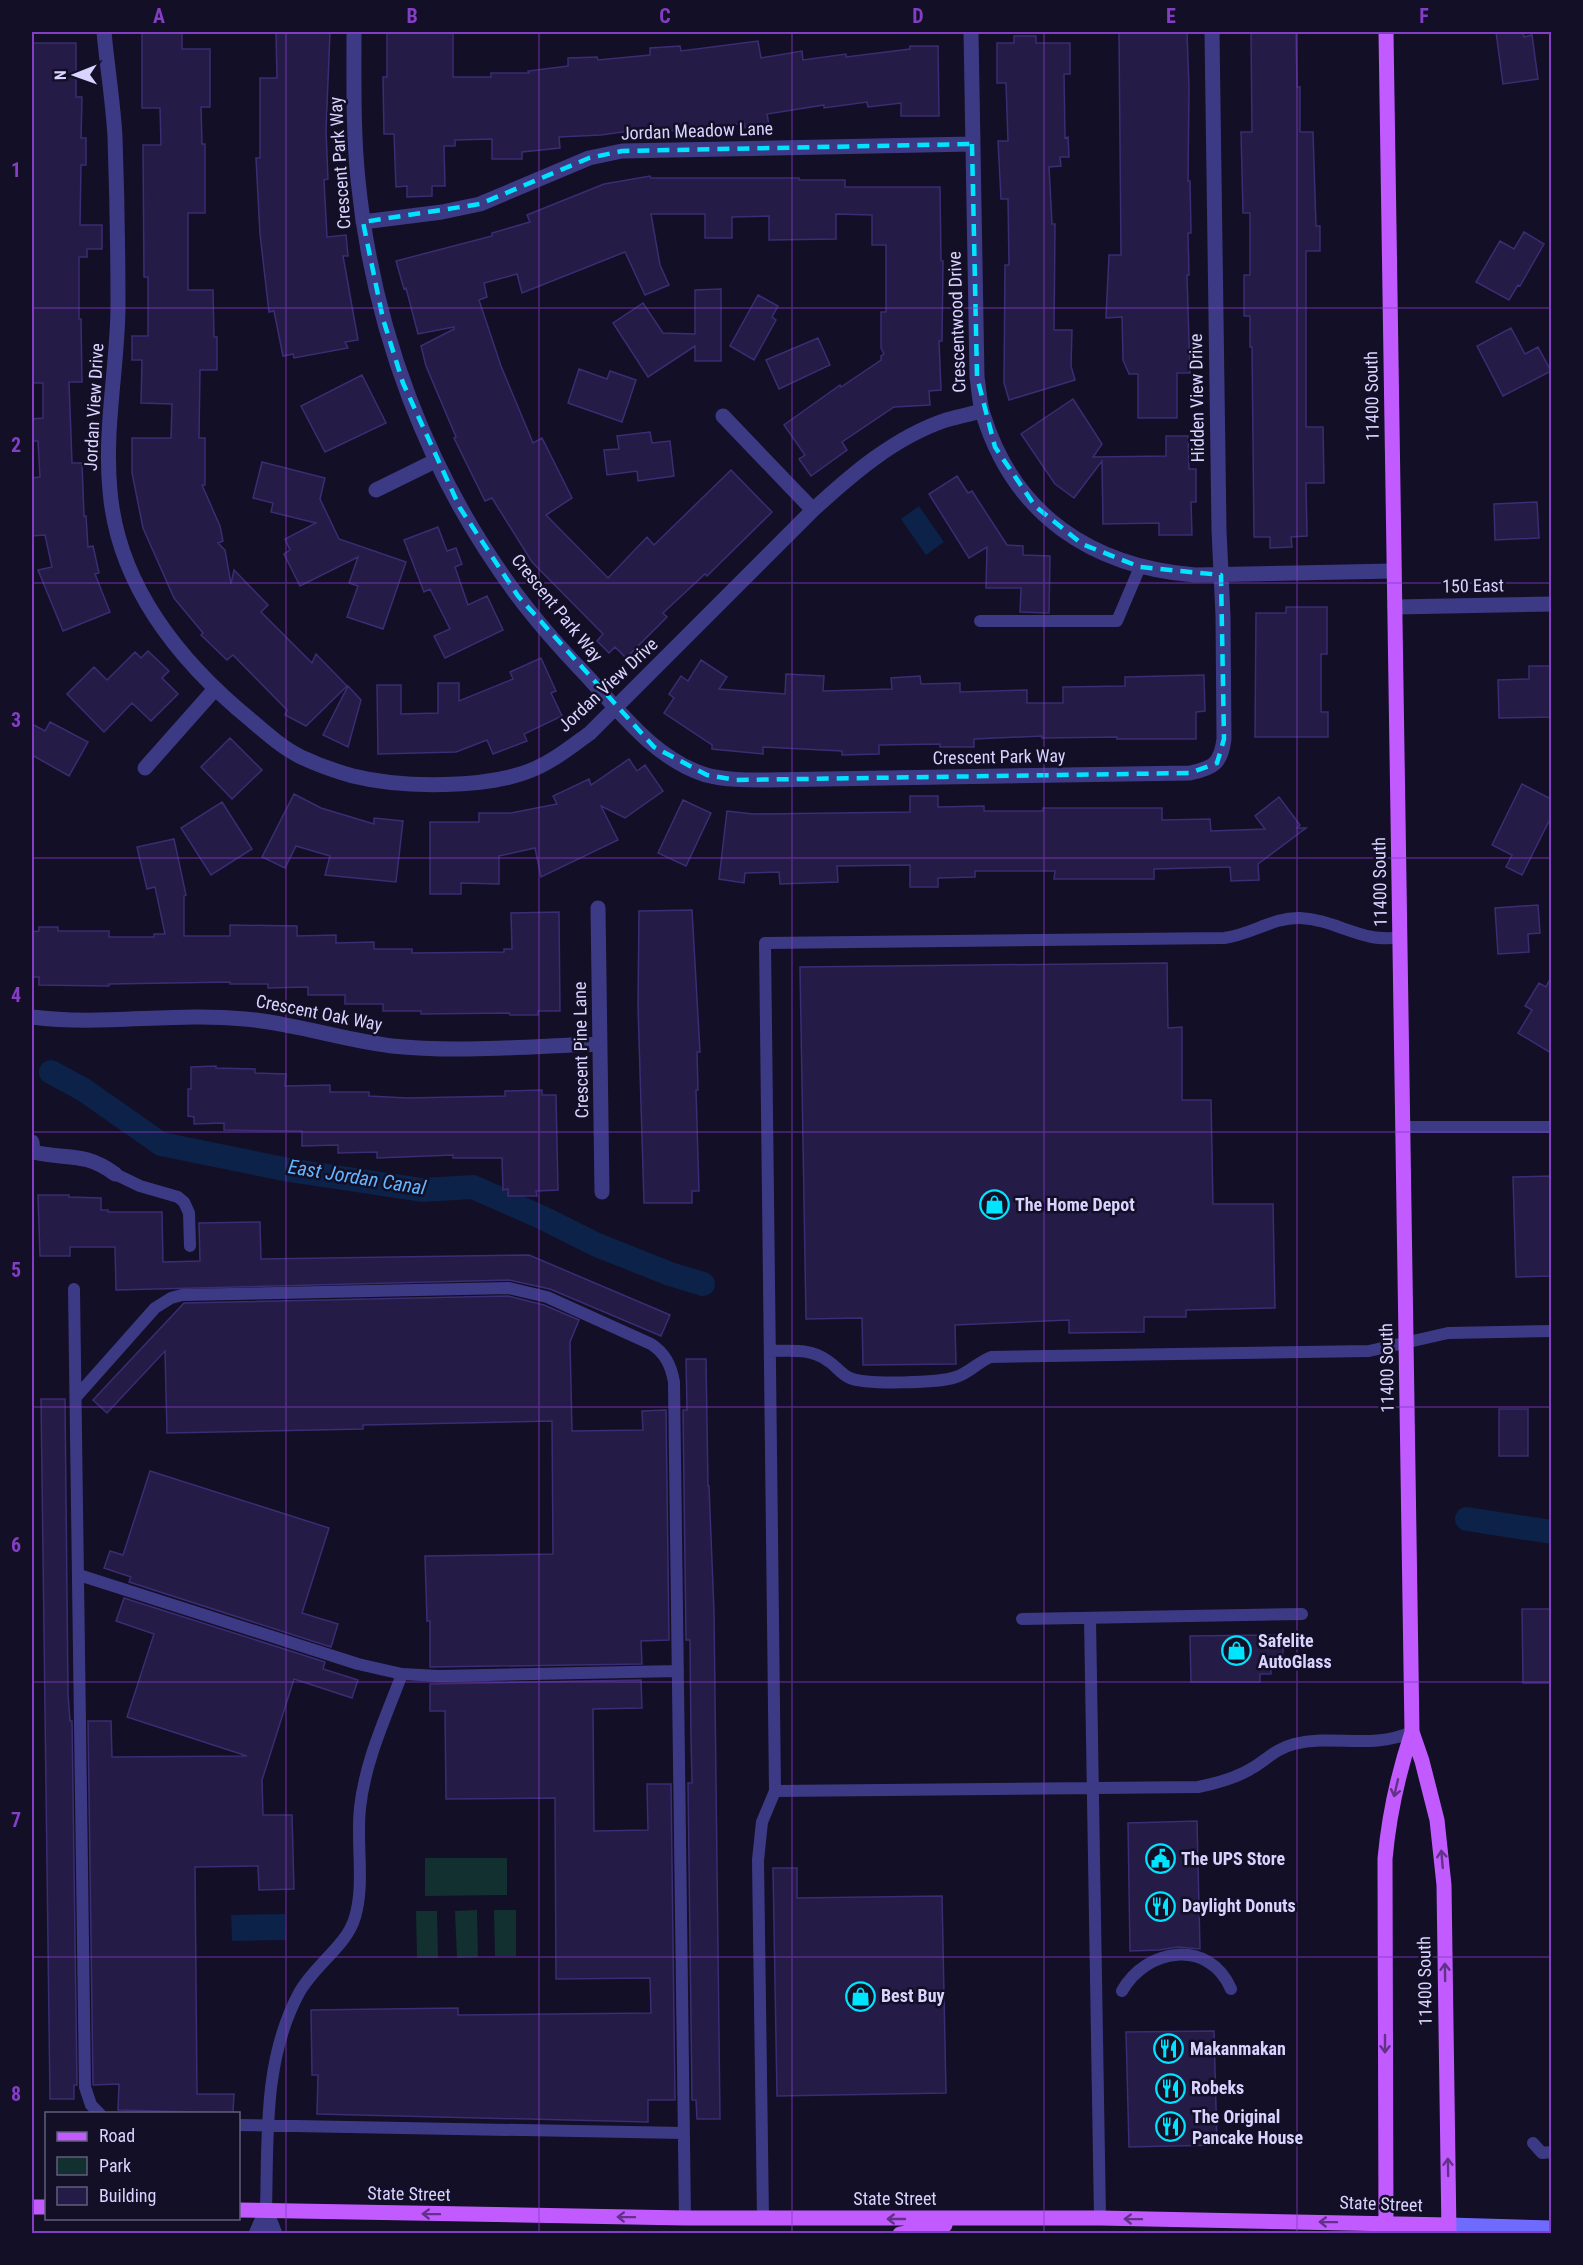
<svg xmlns="http://www.w3.org/2000/svg" width="1583" height="2265" font-family="'Roboto Condensed',sans-serif">
<style>
.green{fill:#12302f}
.water{fill:#0c2248}
.lines{fill:none;stroke-linecap:round;stroke-linejoin:round}
.canal{stroke:#0c2248;stroke-width:24}
.building{fill:#241b47;stroke:#3b2d73;stroke-width:1.5}
.service{stroke:#3d3a85;stroke-width:12}
.minor{stroke:#3d3a85;stroke-width:15}
.tertiary{stroke:#3d3a85;stroke-width:15}
.secondary{stroke:#6f6bff;stroke-width:15}
.primary{stroke:#c25bff;stroke-width:15}
.oneway{stroke:#623188}
.marked{fill:none;stroke:#00e5ff;stroke-width:4.5;stroke-dasharray:12 8;stroke-linejoin:round}
.grid{fill:none;stroke:#843dc5;stroke-width:1.5;stroke-opacity:0.55}
.labels{text-anchor:middle;stroke-width:5;stroke-linejoin:round;paint-order:stroke}
.street-label{font-size:18px;fill:#d9d4ff;stroke:#130f26}
.poi-label{font-size:18px;font-weight:bold;fill:#d9d4ff;stroke:#130f26;text-anchor:start}
.water-label{font-size:20px;font-style:italic;fill:#62b6ff;stroke:#130f26}
.neatline{fill:none;stroke:#843dc5;stroke-width:2}
.grid-label{font-size:20px;text-anchor:middle;font-weight:bold;fill:#843dc5}
</style>
<rect width="100%" height="100%" fill="#130f26"/>
<path class="green" d="M425,1858H507V1895L425,1896Z
M477,1910L478,1957L457,1958L455,1911Z
M494,1910H516V1956H495Z
M416,1911H437L438,1958H417Z"/>
<path class="water" d="M919,506L944,542L926,555L901,519Z
M285,1914L286,1940L232,1941L231,1915Z"/>
<g class="lines">
<path class="canal" d="M51,1072L84,1090L161,1144L289,1170L422,1190L473,1187L543,1218L597,1245L670,1274L703,1284
M1467,1519L1552,1532"/>
</g>
<path class="building" d="M142,32H182V49H210V107H201L202,144H205V213H188V290H213L214,337H217V370H200L199,438H205V485H202L220,526L223,541L218,543L225,550L231,584L234,570L268,605L261,612L312,663L316,654L347,686L306,726L285,715L287,710L233,655L227,660L201,635L203,633L174,598L143,528L132,473V438H171L172,404L141,403L142,360H132V336H148V277H144L143,145H161L160,108H142Z
M276,32H330L326,130L328,179L324,180L327,237L346,235L348,256H343L358,340L345,342L348,348L294,358L293,354L283,356L274,311L269,312L260,234L256,158H260V78H277Z
M1119,32H1187L1189,88L1188,181H1190L1191,233H1188L1189,275H1187L1190,373H1177V418H1138V374H1129L1123,360L1122,317L1106,318L1109,255H1121Z
M1251,32H1296L1297,87H1300V132H1313L1316,226H1320V251H1306V427H1323L1324,483H1306L1307,536L1291,537L1292,547L1270,548V537H1254L1252,347H1250V316H1244V275H1250V213H1243L1241,132H1252Z
M1496,32H1523L1524,37L1532,35L1538,79L1503,84Z
M387,33H453V77H491V73H529L528,71L568,66V58L597,57L598,60L650,55V48L680,46L681,51L758,41L761,58L802,51L803,60L846,54V57L910,49V46H938L939,116H901V103L868,107L867,102L824,108V105L767,114L769,125L745,128L744,123L706,129L705,127L659,132L658,127L601,135L559,137L560,148L522,152V159H492V139L455,140V146H444L445,186H432V196L407,197V186L396,187L394,134H384L383,77H387Z
M1014,36H1036V43H1070V74H1064L1065,138L1068,137L1069,157H1060L1061,166L1049,167L1052,224H1055L1054,330H1072L1071,366L1075,380L1009,400L1004,383L1005,265H1009L1008,199H1001L998,141H1008L1006,83H997V43H1014Z
M32,43H76V97H82L81,138H86V165H81L80,225H102V249H87V257H79V319H81L82,382H69L72,463H82L84,516H86L88,547L93,546L99,573L95,574L110,612L63,631L38,570L52,567L45,535L32,536V478L40,477L38,441H32V419L43,418V383H32Z
M650,176L651,178H799V180H845V187H940L941,261H943L942,341H939L941,390L929,391L930,405L894,407L842,442L847,450L811,476L799,459L805,455L784,425L840,385L841,387L881,360V356L884,354L881,348V312H886V245H872V215L836,214V239L769,240V216L732,217V238H705V214H651L660,265L669,285L645,295L625,252L522,293L517,274L484,283L487,297L479,300L501,366L533,443L542,438L572,498L546,515L608,578L647,537L654,545L731,470L772,512L707,576L705,574L663,613L667,617L626,658L615,647L609,653L597,641L603,634L532,562L492,498L485,501L454,438L456,437L426,366L421,346L454,329V327L418,334L406,288L404,289L396,261L492,236V233L530,222L527,215L604,184Z
M1524,232L1544,244L1520,286L1518,285L1509,300L1476,282L1500,241L1514,249Z
M721,289V361H695V346L648,377L613,323L643,303L663,333L695,334V290Z
M758,295L778,306L772,317L776,320L754,360L730,346Z
M1511,328L1525,354L1538,347L1551,371L1503,396L1477,346Z
M818,338L830,365L779,389L766,360Z
M579,369L607,379L610,371L636,380L622,422L568,403Z
M362,375L386,423L325,452L301,406Z
M1073,399L1102,444L1093,457L1166,456V436H1188L1189,469H1196V502H1191L1192,535H1159V523L1103,524L1102,461L1074,498L1055,484L1021,434Z
M650,432L652,443L670,441L674,476L638,481L637,471L607,475L604,450L619,449L617,436Z
M262,462L325,478L320,499L339,539L406,562L383,629L347,617L358,586L349,583L358,557L300,586L284,554L290,550L285,539L316,523L271,512L273,503L253,498Z
M957,476L968,493L972,491L1007,545L1023,546V555L1050,556L1049,613L1020,612L1021,588H986L987,547L969,558L929,494Z
M1537,502L1539,538L1495,540L1494,504Z
M438,527L447,551L456,548L462,564L455,567L468,605L487,596L503,630L445,658L434,636L450,629L430,589L424,592L404,540Z
M1286,607H1327V654H1321V712H1328V737H1255L1256,613H1286Z
M148,651L169,671L162,678L178,694L151,721L132,703L104,732L67,694L94,667L107,680L135,652L141,658Z
M541,658L556,691L551,693L562,716L524,734L527,741L493,754L487,740L456,752L378,754L377,685H401V714L438,713V683H459V701L513,679L510,672Z
M701,660L727,677L719,689L785,694L786,674L824,676L823,691L892,689L891,678L920,676L921,684L960,683V692L1027,690V703H1063V687L1125,686V677L1204,675L1205,711L1196,712V739H1117V737L1042,738V736L974,739V747H940V744L879,745V754L842,755V751L763,747V754L712,749V745L664,713L674,698L669,694L681,676L688,681Z
M1529,666H1551V717L1499,718L1498,680L1529,679Z
M348,686L361,700L348,747L323,735Z
M50,722L88,742L69,776L32,755V724L45,731Z
M230,738L262,770L232,799L201,767Z
M629,759L637,771L645,765L663,791L625,818L601,806L618,840L541,877L535,848L499,856V884L461,883V894H430V822H479V813H511L557,804L553,796L589,779L591,785Z
M1522,784L1551,799V817L1522,875L1506,867L1512,855L1492,845Z
M294,794L321,808L374,824V818L403,821L396,882L325,875L330,856L296,846L285,868L262,857Z
M910,796H938V807L984,806V811H1043V808H1162V820L1210,819L1211,831L1265,829L1255,816L1279,797L1300,825L1297,828H1306L1258,864L1259,880L1231,881L1230,867L1154,869V879H1054L1055,871H975V877L938,878V887H910V865L837,866L838,882L780,884L779,872L745,873L744,883L719,879L727,811L753,814L910,812Z
M683,800L711,813L686,866L658,853Z
M222,802L252,849L211,875L181,828Z
M174,839L186,895L184,896V936H230V925L297,926V936L336,935V943L374,942V949H412V953L504,952V949H512L511,913L559,912L560,1011H538V1015H510L509,1013L421,1014V1011H383V1004H345V995H308V987L268,988V984H230V982L109,984V986L39,985V977H32V932L39,931V927H58V931H109V937H154V934H165L155,887L147,889L137,847Z
M1538,905L1540,933L1528,934L1529,952L1498,954L1495,908Z
M692,910L700,1052H697L698,1090H696L699,1191H692V1203H644L638,1006L639,911Z
M1167,963L1168,1028L1182,1027V1100H1211L1213,1204H1273L1275,1308L1186,1310V1317H1144V1332L1069,1333V1320L955,1325L956,1364L863,1365L862,1318L806,1319L800,967Z
M1551,977V1053L1518,1033L1532,1010L1525,1006L1539,983L1546,987Z
M216,1066V1068L255,1069V1073L286,1074L285,1086L330,1085V1092H369V1096L407,1098L505,1096V1091L542,1090V1095H556L558,1190L536,1191L537,1196H508V1189L503,1190L502,1158H453V1155L377,1158V1152L338,1153V1145L302,1146V1131L224,1130V1123L194,1124V1117L188,1116V1089H191V1067Z
M1551,1176V1276L1516,1277L1513,1177Z
M38,1195H69V1197L101,1198V1210H108V1212H162L163,1262L200,1261L199,1223L260,1222L261,1259L529,1255L670,1315L661,1336L550,1289L509,1280L116,1290L115,1247H70V1256H40Z
M508,1296L544,1305L579,1320L570,1342L572,1431L643,1430L642,1411L666,1410L669,1640L641,1641L642,1664L430,1667V1621H427L425,1556L553,1554L552,1421L363,1425V1429L167,1433L165,1351L107,1413L93,1400L184,1303Z
M686,1359H706L708,1486H709L714,1612L720,2119H697L696,2100H692L688,1783H692L691,1738L690,1640H686L683,1410H687Z
M41,1399H65L68,1694L70,1721H72L77,2085H74V2099H50Z
M1499,1409H1528V1456H1499Z
M150,1471L329,1528L302,1613L338,1624L331,1647L129,1582L131,1577L104,1568L110,1551L123,1555Z
M124,1598L325,1662L323,1669L358,1680L352,1698L294,1679L262,1780L263,1815H292L294,1889L259,1890L258,1866L195,1867L197,2094H234L233,2113L118,2110L119,2084L93,2085L88,1721H111L112,1757L247,1756L127,1717L154,1634L116,1621Z
M1522,1609H1551V1683H1523Z
M1283,1635V1666H1271V1674H1260V1682H1191L1190,1636Z
M641,1680L642,1708L593,1709L594,1831L648,1830L647,1784H671L675,2100H648V2122L317,2114L318,2075H312L311,2010L458,2008V2015L651,2013L650,1978L556,1979L555,1798L446,1799L445,1711H430V1684Z
M1197,1821L1200,1949L1178,1947L1159,1950L1130,1951L1128,1823Z
M773,1868H797V1898L942,1896L946,2093L777,2096Z
M1214,2031L1217,2145L1129,2147L1126,2032Z"/>
<g class="lines">
<path class="service" d="M980,621H1117L1140,567
M1403,1127H1552
M115,1174L140,1186L178,1197L184,1202L189,1213L190,1246
M74,1289L85,2087L91,2105L100,2114
M770,1351C791,1351 811,1348 828,1361C836,1366 841,1374 850,1378C866,1385 939,1383 956,1377C969,1373 978,1362 991,1357L1369,1351L1448,1333L1552,1331
M76,1397L155,1308L171,1298L182,1295L509,1288L547,1297L651,1344C665,1353 671,1365 674,1382L685,2218
M79,1575L358,1664L402,1674L439,1676L678,1671
M1090,1618L1100,2218
M1022,1619L1302,1614
M775,1791L1198,1787C1219,1783 1237,1778 1254,1767C1268,1758 1278,1748 1294,1744C1334,1734 1370,1750 1412,1732
M1122,1991C1146,1948 1209,1938 1231,1989
M238,2125L684,2133
M1533,2143L1542,2153L1552,2152
M266,2211C268,2137 263,2060 299,1993C315,1964 347,1946 355,1917C365,1884 356,1843 360,1808C365,1761 386,1717 402,1674
M763,2218L758,1860L762,1822L775,1791L765,943L1224,938C1251,935 1273,917 1300,918C1326,919 1347,932 1372,937C1381,939 1391,938 1400,938"/>
<path class="minor" d="M104,32C107,66 113,101 115,137C117,194 118,251 118,309C117,370 104,430 110,491C118,586 181,663 252,721C267,734 283,748 301,757C318,765 335,771 353,776C401,788 489,789 534,769C555,760 572,746 590,733L813,510C852,474 895,437 946,420C957,417 970,414 982,411
M354,32C354,81 353,131 358,180C373,329 427,474 517,595C538,623 562,650 586,675C621,713 655,759 706,775C725,780 746,780 766,780L1190,773C1214,768 1221,763 1224,739L1223,616L1219,530L1212,32
M971,32L977,377C979,389 979,402 983,414C1014,515 1092,567 1195,575L1394,571
M363,222L442,212L480,204L589,158L622,151L972,144
M723,416L813,510
M376,490L435,461
M1395,607L1552,604
M145,768L215,689
M598,908L602,1192
M32,1017C102,1026 174,1012 245,1019C294,1023 342,1040 392,1046C459,1053 532,1046 600,1044
M32,1142L33,1152C67,1160 84,1151 115,1174"/>
<path class="tertiary" d="M266,2211L275,2234
M256,2234L266,2211"/>
<path class="secondary" d="M1449,2225L1552,2228"/>
<path class="primary" d="M1386,32L1412,1732L1422,1761L1437,1820L1444,1885L1449,2234
M32,2207H46
M238,2210L685,2218H1100L1449,2225
M1386,2233L1385,1859C1389,1815 1398,1774 1412,1732
M900,2234L945,2225"/>
</g>
<defs><path id="oneway-shaft" d="M-6 0H5M1.5-3L5.5 0L1.5 3" fill="none" stroke-width="1.6" stroke-linecap="round" stroke-linejoin="round" transform="scale(1.5)"/></defs>
<g class="oneway">
<use href="#oneway-shaft" transform="translate(1396 1788) rotate(103)"/>
<use href="#oneway-shaft" transform="translate(1442 1859) rotate(-95)"/>
<use href="#oneway-shaft" transform="translate(1445 1972) rotate(-91)"/>
<use href="#oneway-shaft" transform="translate(1385 2044) rotate(90)"/>
<use href="#oneway-shaft" transform="translate(1448 2167) rotate(-91)"/>
<use href="#oneway-shaft" transform="translate(431 2214) rotate(-179)"/>
<use href="#oneway-shaft" transform="translate(626 2217) rotate(-179)"/>
<use href="#oneway-shaft" transform="translate(896 2219) rotate(-180)"/>
<use href="#oneway-shaft" transform="translate(1133 2219) rotate(-179)"/>
<use href="#oneway-shaft" transform="translate(1328 2222) rotate(-179)"/>
</g>
<path class="marked" d="M972,144L977,377L995,447L1035,506L1082,544L1140,567L1221,575L1224,739L1217,763L1190,773L736,780L707,775L654,747L518,596L460,508L403,383L383,319L363,222L480,204L589,158L622,151Z"/>
<path class="grid" d="M286,32V2234M539,32V2234M792,32V2234M1044,32V2234M1297,32V2234M32,308H1552M32,583H1552M32,858H1552M32,1132H1552M32,1407H1552M32,1682H1552M32,1957H1552"/>
<defs>
<symbol id="shop-ring" viewBox="-11 -11 22 22"><circle r="9.5" fill="#130f26" stroke="#00e5ff" stroke-width="1.5"/><path d="M-5-2.5h2.3a2.7 3.5 0 0 1 5.4 0H5L5.5 6h-11ZM-1.5-2.5h3a1.5 2.3 0 0 0-3 0Z" fill="#00e5ff"/></symbol>
<symbol id="civic-ring" viewBox="-11 -11 22 22"><circle r="9.5" fill="#130f26" stroke="#00e5ff" stroke-width="1.5"/><path d="M-.6-6.5H3V-4.5H.6V-3L4-1V1h2V6H-6V1h2V-1L-.6-3ZM-1.2 2.5V6h2.4V2.5Z" fill="#00e5ff"/></symbol>
<symbol id="restaurant-ring" viewBox="-11 -11 22 22"><circle r="9.5" fill="#130f26" stroke="#00e5ff" stroke-width="1.5"/><path d="M-5-6h1v4h1v-4h1v4h1v-4h1v5L-1.5 .5V6h-2V.5L-5-1ZM5-6V6H3V1.5H1.5Q1.5-4 5-6Z" fill="#00e5ff"/></symbol>
</defs>
<g fill-rule="evenodd">
<use href="#shop-ring" x="978" y="1188" width="33" height="33"/>
<use href="#shop-ring" x="1220" y="1634" width="33" height="33"/>
<use href="#civic-ring" x="1144" y="1842" width="33" height="33"/>
<use href="#restaurant-ring" x="1144" y="1890" width="33" height="33"/>
<use href="#shop-ring" x="844" y="1980" width="33" height="33"/>
<use href="#restaurant-ring" x="1152" y="2032" width="33" height="33"/>
<use href="#restaurant-ring" x="1154" y="2072" width="33" height="33"/>
<use href="#restaurant-ring" x="1154" y="2110" width="33" height="33"/>
</g>
<g class="labels">
<g class="street-label">
<text transform="translate(697 131) rotate(-2)" y="6">Jordan Meadow Lane</text>
<text transform="translate(340 163) rotate(-94)" y="6">Crescent Park Way</text>
<text transform="translate(957 322) rotate(-92)" y="6">Crescentwood Drive</text>
<text transform="translate(1372 396) rotate(-91)" y="6">11400 South</text>
<text transform="translate(1197 398) rotate(-91)" y="6">Hidden View Drive</text>
<text transform="translate(94 407) rotate(-87)" y="6">Jordan View Drive</text>
<text transform="translate(1473 586) rotate(-1)" y="6">150 East</text>
<text transform="translate(557 608) rotate(51)" y="6">Crescent Park Way</text>
<text transform="translate(608 685) rotate(-43)" y="6">Jordan View Drive</text>
<text transform="translate(999 757) rotate(-1)" y="6">Crescent Park Way</text>
<text transform="translate(1380 882) rotate(-91)" y="6">11400 South</text>
<text transform="translate(319 1013) rotate(11)" y="6">Crescent Oak Way</text>
<text transform="translate(581 1050) rotate(-91)" y="6">Crescent Pine Lane</text>
<text transform="translate(1387 1368) rotate(-91)" y="6">11400 South</text>
<text transform="translate(1425 1981) rotate(-91)" y="6">11400 South</text>
<text transform="translate(409 2194) rotate(1)" y="6">State Street</text>
<text x="895" y="2205">State Street</text>
<text transform="translate(1381 2204) rotate(2)" y="6">State Street</text>
</g>
<g class="poi-label">
<text x="1015" y="1211">The Home Depot</text>
<text x="1258" y="1647">Safelite<tspan x="1258" dy="21">AutoGlass</tspan></text>
<text x="1181" y="1865">The UPS Store</text>
<text x="1182" y="1912">Daylight Donuts</text>
<text x="881" y="2002">Best Buy</text>
<text x="1190" y="2055">Makanmakan</text>
<text x="1191" y="2094">Robeks</text>
<text x="1192" y="2123">The Original<tspan x="1192" dy="21">Pancake House</tspan></text>
</g>
<g class="water-label">
<text transform="translate(357 1177) rotate(9)" y="7">East Jordan Canal</text>
</g>
</g>
<rect width="1583" height="2265" fill="none" stroke="#130f26" stroke-width="66"/>
<rect x="45" y="2112" width="195" height="108" fill="#130f26" stroke="#625e7d" stroke-width="1.5"/>
<rect x="57" y="2132" width="30" height="9" fill="#c25bff" stroke="#625e7d" stroke-width="1.5"/>
<text x="99" y="2142" font-size="18" fill="#d9d4ff">Road</text>
<rect x="57" y="2157" width="30" height="18" fill="#12302f" stroke="#625e7d" stroke-width="1.5"/>
<text x="99" y="2172" font-size="18" fill="#d9d4ff">Park</text>
<rect x="57" y="2187" width="30" height="18" fill="#241b47" stroke="#625e7d" stroke-width="1.5"/>
<text x="99" y="2202" font-size="18" fill="#d9d4ff">Building</text>
<g transform="translate(75 75) rotate(269)" stroke="#130f26" stroke-width="4.5" paint-order="stroke">
<path d="M0-4.5L10 22L0 15L-10 22Z" fill="#d9d4ff"/>
<text y="-9" font-size="16" font-weight="bold" text-anchor="middle" fill="#d9d4ff">N</text>
</g>
<rect x="33" y="33" width="1517" height="2199" class="neatline"/>
<g class="grid-label">
<text x="159" y="23">A</text>
<text x="412" y="23">B</text>
<text x="665" y="23">C</text>
<text x="918" y="23">D</text>
<text x="1171" y="23">E</text>
<text x="1424" y="23">F</text>
<text x="16" y="177">1</text>
<text x="16" y="452">2</text>
<text x="16" y="727">3</text>
<text x="16" y="1002">4</text>
<text x="16" y="1277">5</text>
<text x="16" y="1552">6</text>
<text x="16" y="1827">7</text>
<text x="16" y="2101">8</text>
</g>
</svg>
